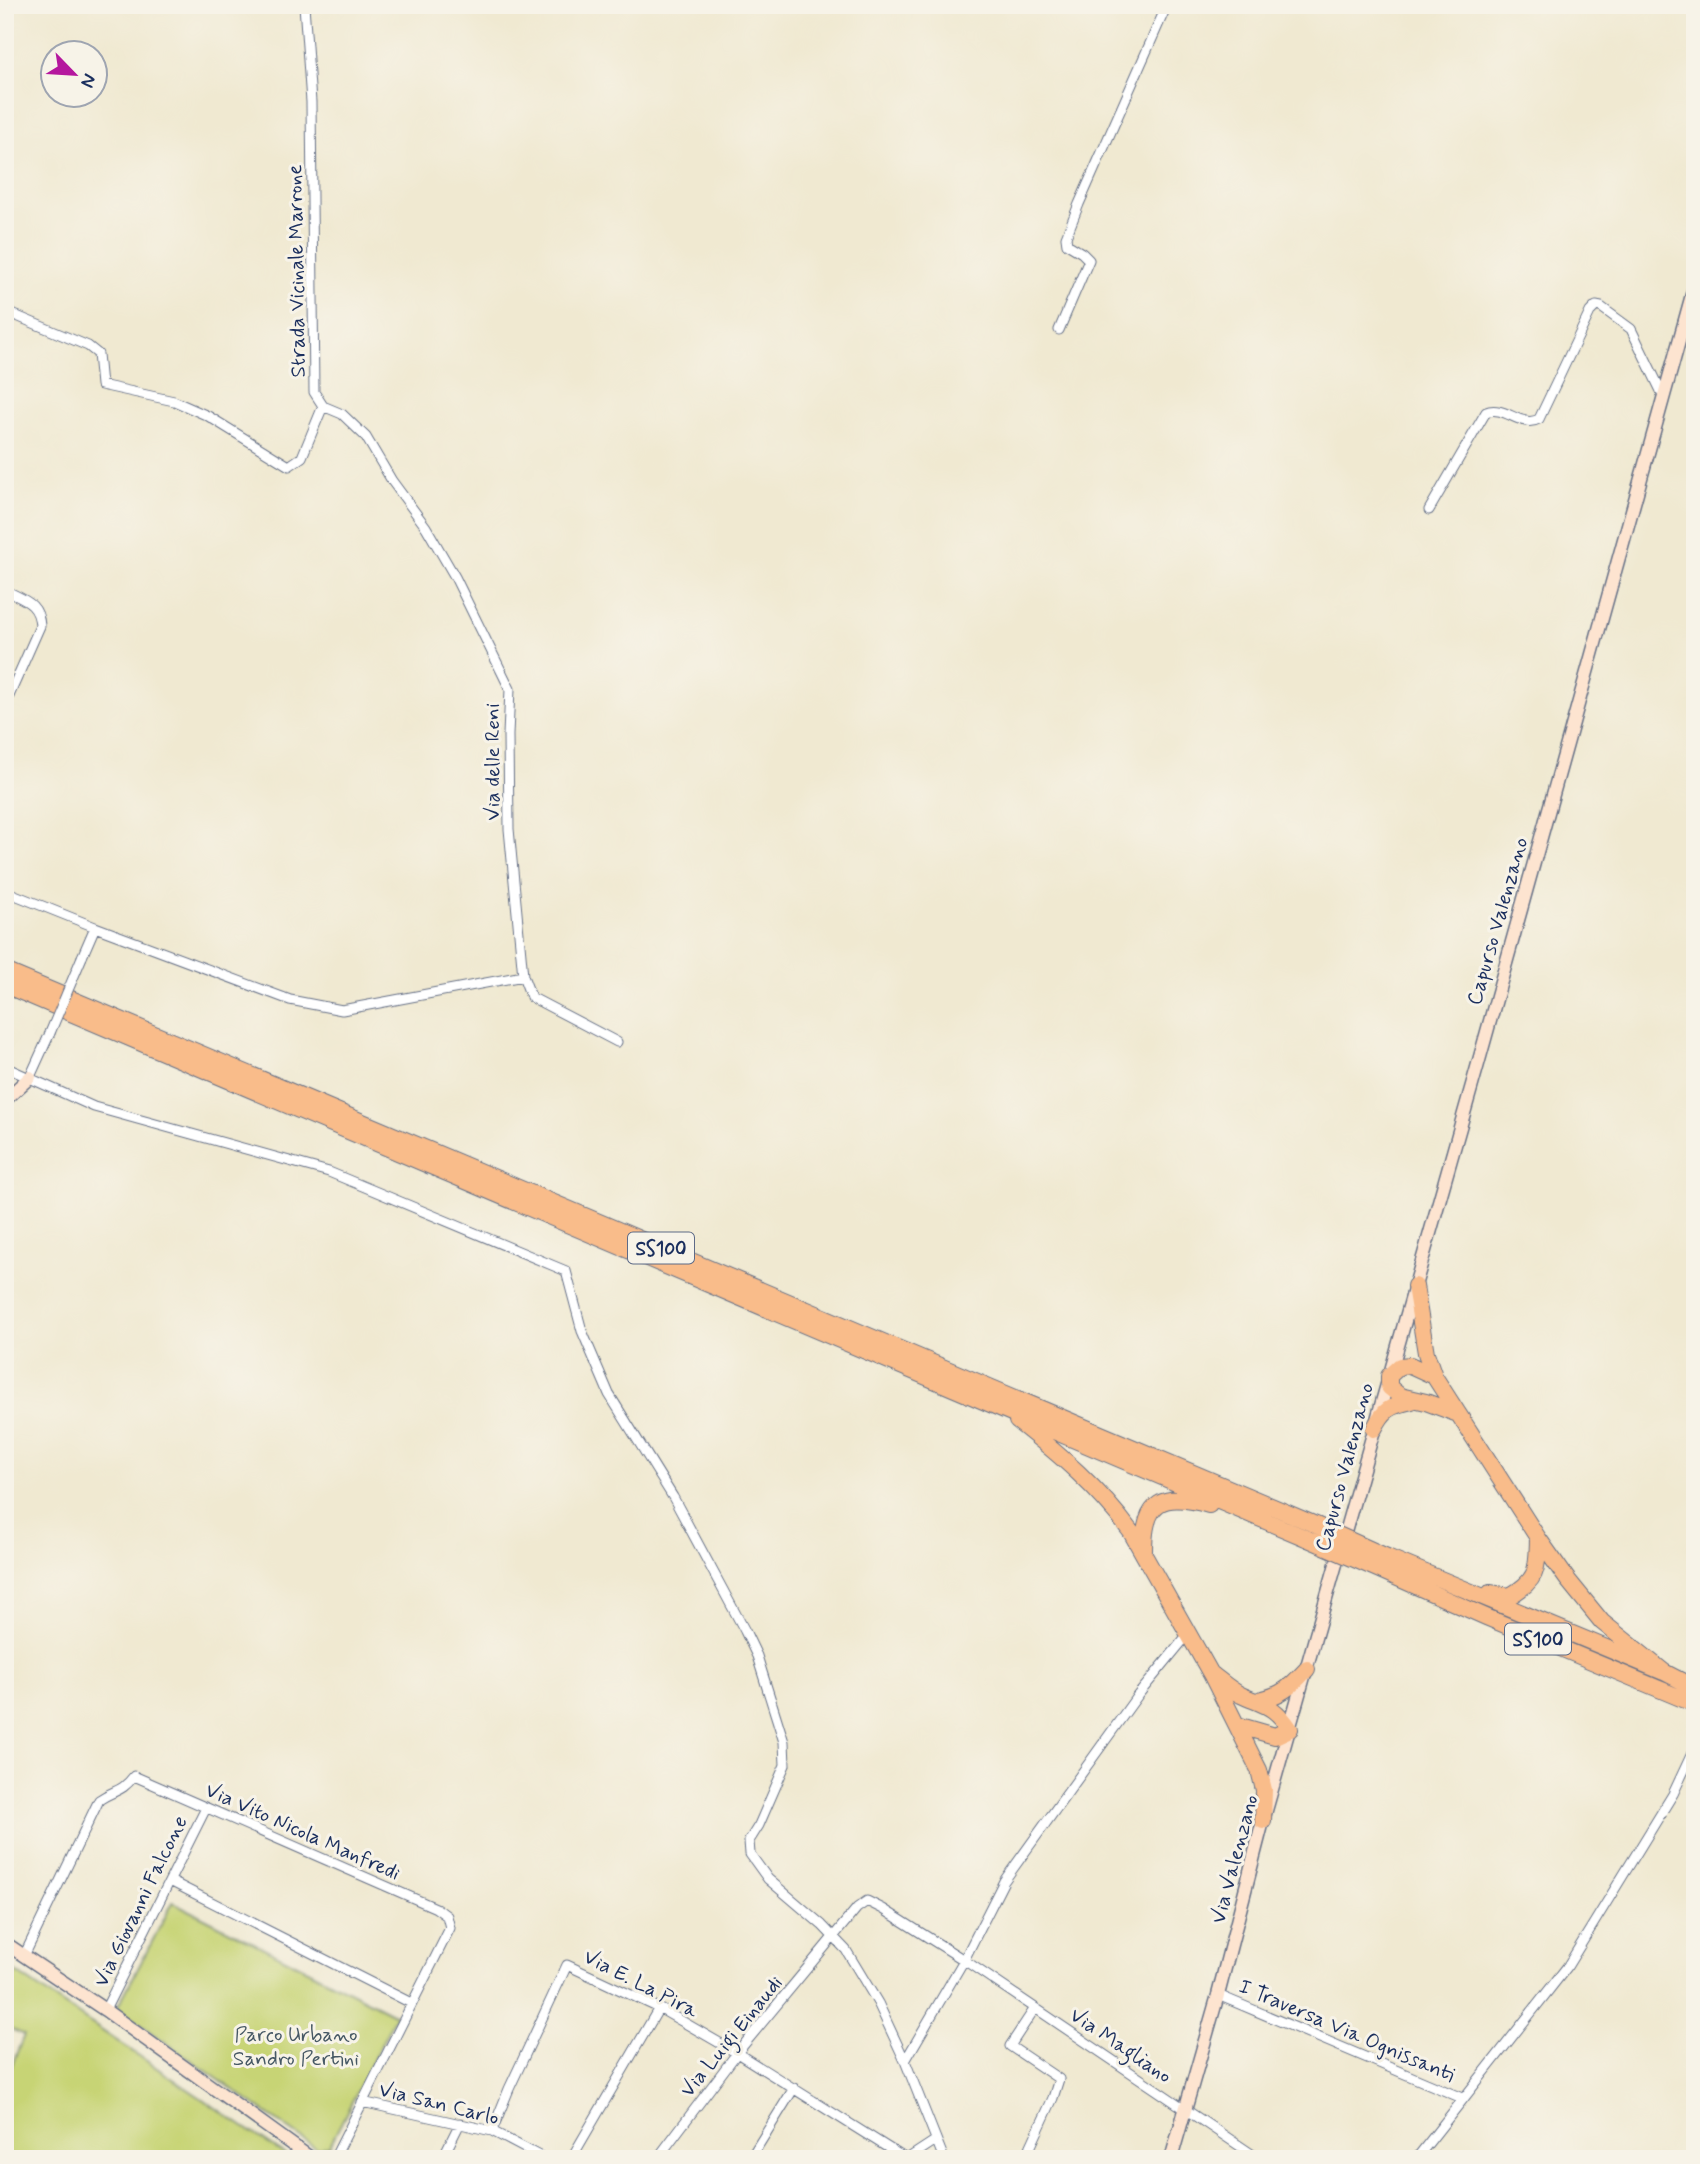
<svg xmlns="http://www.w3.org/2000/svg" width="1700" height="2164" font-family="Mynerve,sans-serif">
<style>
.green{fill:#c7d475;stroke:#71826a;stroke-width:2}
.lines{fill:none;stroke-linecap:round;stroke-linejoin:round}
.street-casing{stroke:#667086;stroke-width:11}
.secondary-casing{stroke:#667086;stroke-width:15}
.highway-casing{stroke:#667086;stroke-width:18}
.street{stroke:#fff;stroke-width:9}
.secondary{stroke:#fde4d0;stroke-width:12}
.highway{stroke:#f9bc8a;stroke-width:16}
.street-bridge-casing{stroke:#667086;stroke-width:11;stroke-linecap:butt}
.highway-bridge-casing{stroke:#667086;stroke-width:18;stroke-linecap:butt}
.street-bridge{stroke:#fff;stroke-width:9}
.highway-bridge{stroke:#f9bc8a;stroke-width:16}
.labels{text-anchor:middle;stroke-width:6;stroke-linejoin:round;paint-order:stroke}
.shield{fill:#f7f3e8;stroke:#5d6a87;stroke-width:2}
.shield-label{font-size:19px;font-weight:bold;fill:#1b2f5e}
.street-label{font-size:21px;fill:#1b2f5e;stroke:#f7f3e8}
.park-label{font-size:21px;fill:#465864;stroke:#f7f3e8}
</style>
<rect width="100%" height="100%" fill="#f7f3e8"/>
<filter id="ink" filterUnits="userSpaceOnUse"><feTurbulence type="fractalNoise" baseFrequency=".0143" numOctaves="2"/><feDisplacementMap in="SourceGraphic" scale="14" xChannelSelector="R" yChannelSelector="G"/><feConvolveMatrix kernelMatrix="1 2 1 2 8 2 1 2 1" color-interpolation-filters="sRGB"/></filter>
<filter id="wash" filterUnits="userSpaceOnUse"><feTurbulence type="fractalNoise" baseFrequency=".00686" numOctaves="4" result="noise"/><feDisplacementMap in="SourceGraphic" scale="28" xChannelSelector="R" yChannelSelector="G"/><feGaussianBlur stdDeviation="1.57" result="paint"/><feColorMatrix in="noise" values="0 0 0 0 0 0 0 0 0 0 0 0 0 0 0 0 0 1.4 0 .05"/><feComposite in="paint" operator="in"/></filter>
<g filter="url(#wash)">
<rect width="100%" height="100%" fill="#f0e9d1"/>
<path class="green" d="M173,1902L396,2015L330,2145L317,2149L117,2008Z
M5,1965L291,2159H5V2082L24,2035L5,2026Z"/>
</g>
<g filter="url(#ink)">
<g class="lines">
<defs>
<path id="street" d="M5,311L88,346L98,354L101,385L174,401L208,416L289,466L302,457L323,406L314,392L311,102L304,5
M1059,330L1089,260L1082,253L1067,244L1066,237L1079,204L1167,5
M323,406L342,414L366,437L392,481L426,527L455,577L510,689L508,735L509,829L523,976L531,997L617,1042
M1429,510L1486,412C1504,404 1521,429 1539,419L1590,312L1596,306L1601,307L1631,329L1663,395
M5,590C23,600 39,602 40,626L5,705
M5,891L95,927L290,1000L342,1010L523,976
M82,957L95,927
M5,1067L94,1107L329,1172L566,1271L582,1331L609,1394L673,1497L745,1631L757,1656L784,1742L785,1765L759,1825L749,1841L750,1854L768,1879L822,1925L846,1950L878,2003L905,2061L944,2159
M30,1077L50,1033
M170,1881L411,2003
M24,1956L99,1800C115,1789 121,1793 134,1776L436,1908L447,1916L450,1928L334,2159
M1218,1995L1462,2098
M1035,2008L1010,2046L1059,2079L1053,2098L1030,2148L1029,2155L1037,2159
M105,2010L206,1808
M905,2061L964,1960L1004,1881L1138,1695L1189,1633
M362,2102L492,2131L545,2159
M492,2131L509,2089L567,1965L659,2008L737,2053L906,2159
M442,2159L460,2123
M571,2159L659,2008
M657,2159L737,2053L857,1908L867,1901L883,1909L964,1960L1259,2159
M750,2159L794,2088
M907,2159L936,2140
M1416,2159L1567,1967L1673,1794L1695,1747"/>
<path id="secondary" d="M5,1100L30,1077
M5,1943L105,2010L312,2159
M1171,2159L1218,1995L1263,1821L1478,1064L1695,284"/>
<path id="highway" d="M5,971L1316,1525
M5,985L1308,1539
M1415,1286L1426,1353L1434,1376L1538,1538L1567,1579L1602,1622L1664,1672
M1434,1376L1410,1365L1400,1366L1389,1376V1387L1400,1396L1426,1402L1458,1414
M1017,1421C1059,1454 1099,1488 1131,1532L1211,1674L1259,1770L1264,1790L1263,1821
M1374,1429C1384,1409 1390,1406 1412,1401
M1144,1551C1144,1500 1162,1492 1209,1505
M1387,1557L1664,1672L1695,1688
M1382,1571L1486,1617L1695,1704
M1490,1593L1510,1596C1539,1579 1537,1569 1538,1538
M1213,1675C1222,1682 1231,1690 1241,1695C1265,1706 1274,1705 1290,1729L1275,1736L1237,1725
M1259,1700C1283,1695 1290,1687 1307,1669"/>
</defs>
<use href="#street" class="street-casing"/>
<use href="#secondary" class="secondary-casing"/>
<use href="#highway" class="highway-casing"/>
<use href="#street" class="street"/>
<use href="#secondary" class="secondary"/>
<use href="#highway" class="highway"/>
<defs>
<path id="street-bridge" d="M50,1033L82,957"/>
<path id="highway-bridge" d="M1316,1525L1387,1557
M1308,1539L1382,1571"/>
</defs>
<use href="#street-bridge" class="street-bridge-casing"/>
<use href="#highway-bridge" class="highway-bridge-casing"/>
<use href="#street-bridge" class="street-bridge"/>
<use href="#highway-bridge" class="highway-bridge"/>
</g>
</g>
<g class="labels">
<g class="shield">
<rect x="628" y="1232.5" width="66" height="31" rx="5"/>
<rect x="1505" y="1623.5" width="66" height="31" rx="5"/>
</g>
<g class="shield-label">
<text x="661" y="1255">SS100</text>
<text x="1538" y="1646">SS100</text>
</g>
<g class="street-label">
<text transform="translate(296 271) rotate(-91)" y="7">Strada Vicinale Marrone</text>
<text transform="translate(492 762) rotate(-90)" y="7">Via delle Reni</text>
<text transform="translate(1497 921) rotate(-74)" y="7">Capurso Valenzano</text>
<text transform="translate(1344 1467) rotate(-75)" y="7">Capurso Valenzano</text>
<text transform="translate(303 1831) rotate(24)" y="7">Via Vito Nicola Manfredi</text>
<text transform="translate(1234 1859) rotate(-75)" y="7">Via Valenzano</text>
<text transform="translate(140 1901) rotate(-64)" y="7">Via Giovanni Falcone</text>
<text transform="translate(641 1983) rotate(27)" y="7">Via E. La Pira</text>
<text transform="translate(1347 2030) rotate(23)" y="7">I Traversa Via Ognissanti</text>
<text transform="translate(731 2036) rotate(-51)" y="7">Via Luigi Einaudi</text>
<text transform="translate(1121 2045) rotate(34)" y="7">Via Magliano</text>
<text transform="translate(439 2103) rotate(14)" y="7">Via San Carlo</text>
</g>
<g class="park-label">
<text x="296" y="2041">Parco Urbano<tspan x="296" dy="24">Sandro Pertini</tspan></text>
</g>
</g>
<rect width="1700" height="2164" fill="none" stroke="#f7f3e8" stroke-width="28"/>
<g transform="translate(74 74) rotate(115)"><circle r="33" fill="#f7f3e8" stroke="#9fa5b1" stroke-width="2"/>
<path d="M0-5L12 26L0 18L-12 26Z" fill="#b5179e"/>
<text y="-10" font-size="19" font-weight="bold" text-anchor="middle" fill="#1b2f5e">N</text>
</g>
</svg>
